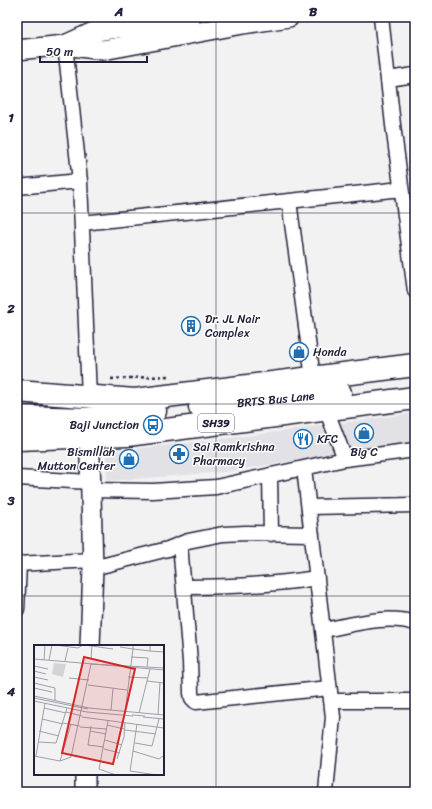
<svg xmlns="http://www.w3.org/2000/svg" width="432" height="809" font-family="Sriracha,sans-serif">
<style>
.built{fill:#e2e2e6}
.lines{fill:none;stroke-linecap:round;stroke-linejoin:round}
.street-casing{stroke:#22223b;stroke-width:17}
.secondary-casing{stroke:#22223b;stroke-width:22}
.primary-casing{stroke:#22223b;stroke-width:25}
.path{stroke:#22223b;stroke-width:2.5;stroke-dasharray:3 3;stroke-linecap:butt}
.street{stroke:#fff;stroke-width:14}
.secondary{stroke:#fff;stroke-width:19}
.primary{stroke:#fff;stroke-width:22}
.grid{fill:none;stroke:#22223b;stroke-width:1;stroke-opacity:0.55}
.labels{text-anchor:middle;stroke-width:3;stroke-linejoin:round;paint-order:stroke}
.shield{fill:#fff;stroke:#646476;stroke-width:1}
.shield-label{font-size:11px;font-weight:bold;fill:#22223b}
.poi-label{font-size:12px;fill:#22223b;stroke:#fff;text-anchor:start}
.street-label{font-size:12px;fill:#22223b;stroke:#fff}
.inset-road{fill:none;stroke:#9f9fa9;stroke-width:1}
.view{fill:#d62828;fill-opacity:0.15;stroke:#d62828;stroke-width:2}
.inset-edge{fill:none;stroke:#22223b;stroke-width:2}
.neatline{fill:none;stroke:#22223b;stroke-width:1.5}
.grid-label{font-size:13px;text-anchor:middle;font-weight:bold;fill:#22223b}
</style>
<rect width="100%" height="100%" fill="#f2f2f3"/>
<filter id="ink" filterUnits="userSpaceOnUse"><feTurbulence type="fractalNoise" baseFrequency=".025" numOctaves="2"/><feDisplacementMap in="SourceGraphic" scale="8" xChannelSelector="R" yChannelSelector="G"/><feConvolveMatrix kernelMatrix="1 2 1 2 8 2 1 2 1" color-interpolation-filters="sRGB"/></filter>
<g filter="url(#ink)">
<path class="built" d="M415,413V446L346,453L224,472L107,481L106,452L231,438Z"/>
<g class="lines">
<defs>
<path id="street" d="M381,17L393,125L415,291
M65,45L80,181L89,397
M388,79L415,75
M17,187L80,181
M289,201L313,378
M82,223L401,189
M326,409L345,459
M304,468L333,717L326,792
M270,475L271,534
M17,478L91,482
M91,490L153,491L216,487L345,459L415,450
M309,507L415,505
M180,544L190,661L191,693L192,698L196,702L329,688
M17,564L93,560
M93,568L168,549L188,541L223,534L246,533L312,534
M184,587C229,587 272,585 317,578
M17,609L19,564
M323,630C352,625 386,614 415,623
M331,701H415"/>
<path id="secondary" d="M65,45L96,31L191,17
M17,50L65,45L103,50L243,24L289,17
M89,421L93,568L90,646
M85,792V774"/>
<g id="primary">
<path d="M17,391L135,400L415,365"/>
<path id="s1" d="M200,407L340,393"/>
<path d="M17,417L89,419L155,411"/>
<path d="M17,439L127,435L415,398"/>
</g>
</defs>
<use href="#street" class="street-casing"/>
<use href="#secondary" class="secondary-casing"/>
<use href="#primary" class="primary-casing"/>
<path class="path" d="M111,379L168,376"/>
<use href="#street" class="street"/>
<use href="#secondary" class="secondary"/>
<use href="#primary" class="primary"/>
</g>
</g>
<path class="grid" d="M216,17V792M17,213H415M17,404H415M17,596H415"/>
<defs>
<symbol id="building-ring" viewBox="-11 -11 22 22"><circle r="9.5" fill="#fff" stroke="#1f6fb2" stroke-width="1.5"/><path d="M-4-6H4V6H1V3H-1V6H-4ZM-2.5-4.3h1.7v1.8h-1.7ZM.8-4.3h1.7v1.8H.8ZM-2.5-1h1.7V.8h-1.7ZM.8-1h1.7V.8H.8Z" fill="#1f6fb2"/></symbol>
<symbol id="shop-ring" viewBox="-11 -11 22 22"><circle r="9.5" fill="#fff" stroke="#1f6fb2" stroke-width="1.5"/><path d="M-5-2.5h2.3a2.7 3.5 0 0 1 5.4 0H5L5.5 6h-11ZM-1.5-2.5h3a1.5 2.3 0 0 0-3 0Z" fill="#1f6fb2"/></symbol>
<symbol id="bus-ring" viewBox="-11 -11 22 22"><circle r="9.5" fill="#fff" stroke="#1f6fb2" stroke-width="1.5"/><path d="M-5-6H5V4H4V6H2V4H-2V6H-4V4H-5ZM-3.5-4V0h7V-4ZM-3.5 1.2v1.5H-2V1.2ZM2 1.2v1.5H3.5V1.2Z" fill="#1f6fb2"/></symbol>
<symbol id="restaurant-ring" viewBox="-11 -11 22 22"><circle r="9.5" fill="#fff" stroke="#1f6fb2" stroke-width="1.5"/><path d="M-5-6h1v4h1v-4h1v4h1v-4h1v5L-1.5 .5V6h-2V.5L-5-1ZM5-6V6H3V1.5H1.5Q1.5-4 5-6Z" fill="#1f6fb2"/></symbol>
<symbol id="pharmacy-ring" viewBox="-11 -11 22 22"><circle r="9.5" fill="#fff" stroke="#1f6fb2" stroke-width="1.5"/><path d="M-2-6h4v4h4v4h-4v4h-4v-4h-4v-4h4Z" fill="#1f6fb2"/></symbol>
</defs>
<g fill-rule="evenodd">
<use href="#building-ring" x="180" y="315" width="22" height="22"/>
<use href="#shop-ring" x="288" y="341" width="22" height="22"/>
<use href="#bus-ring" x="142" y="414" width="22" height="22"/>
<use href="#shop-ring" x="353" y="422" width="22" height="22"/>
<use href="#restaurant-ring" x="292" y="428" width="22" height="22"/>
<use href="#pharmacy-ring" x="168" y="443" width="22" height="22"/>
<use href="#shop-ring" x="118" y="448" width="22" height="22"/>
</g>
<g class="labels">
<rect class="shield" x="198" y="414" width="36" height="18" rx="3"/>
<g class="shield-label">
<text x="216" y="427">SH39</text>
</g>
<g class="poi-label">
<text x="205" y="323">Dr. JL Nair<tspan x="205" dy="14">Complex</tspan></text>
<text x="313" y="356">Honda</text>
<text x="139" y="429" text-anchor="end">Baji Junction</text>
<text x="317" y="443">KFC</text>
<text x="193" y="451">Sai Ramkrishna<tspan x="193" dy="14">Pharmacy</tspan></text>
<text x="115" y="456" text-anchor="end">Bismillah<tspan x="115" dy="14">Mutton Center</tspan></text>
<text x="364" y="456" text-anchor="middle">Big C</text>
</g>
<g class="street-label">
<text dy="4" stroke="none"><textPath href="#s1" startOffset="76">BRTS Bus Lane</textPath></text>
</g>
</g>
<g transform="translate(34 645)">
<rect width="130" height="130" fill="#f2f2f3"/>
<path d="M20,18L32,19L29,32L18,29Z" fill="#d3d3d8"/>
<path class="inset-road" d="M21,0L44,3L49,0M50,0L79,4M99,0V4L116,6V0M86,2L99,4L91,67M116,6L130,7M97,12L114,13L113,22M0,14L130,25M57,14L58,0M10,15L11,0M15,15L18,0M31,16L34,3M57,19L130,23M0,21L14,24M0,26L12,29M0,32L14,35M94,32L114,33M35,33L55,35M113,36L130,38M0,38L21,43V55M54,40L93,45M0,43L18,47M0,51L55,63L130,70M0,53L54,64M0,56L53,67L99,71M10,63L32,68M77,65L79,44M32,67L48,71M105,68L116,24M98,70L111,71M124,70L126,37M48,72L130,83M109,72L130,74M8,74L29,79M74,76L65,124L82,130M29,78L46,81M103,79L96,126L123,130M73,80L90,84M57,81L54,100L70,102M46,82L73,84M91,85L122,89M5,86L25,91M56,86L72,89M71,95L88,100M4,97L22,98L33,63M101,98L118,101L125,74M70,104L86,108M99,106L125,114L129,111M0,111L26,116L37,112L57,19M2,111L11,58M83,114L90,92L91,77M26,116L37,79"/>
<path class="view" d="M50,12L101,24L79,119L28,108Z"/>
<rect width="130" height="130" class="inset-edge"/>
</g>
<rect width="432" height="809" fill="none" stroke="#fff" stroke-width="44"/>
<path d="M40 56v6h107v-6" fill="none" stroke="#22223b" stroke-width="2"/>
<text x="46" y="56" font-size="12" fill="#22223b" stroke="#ffffff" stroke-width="3" paint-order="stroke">50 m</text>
<rect x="22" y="22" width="388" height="765" class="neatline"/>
<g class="grid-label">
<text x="119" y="16">A</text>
<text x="313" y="16">B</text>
<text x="11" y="122">1</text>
<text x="11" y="313">2</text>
<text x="11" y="505">3</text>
<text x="11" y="696">4</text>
</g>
</svg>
